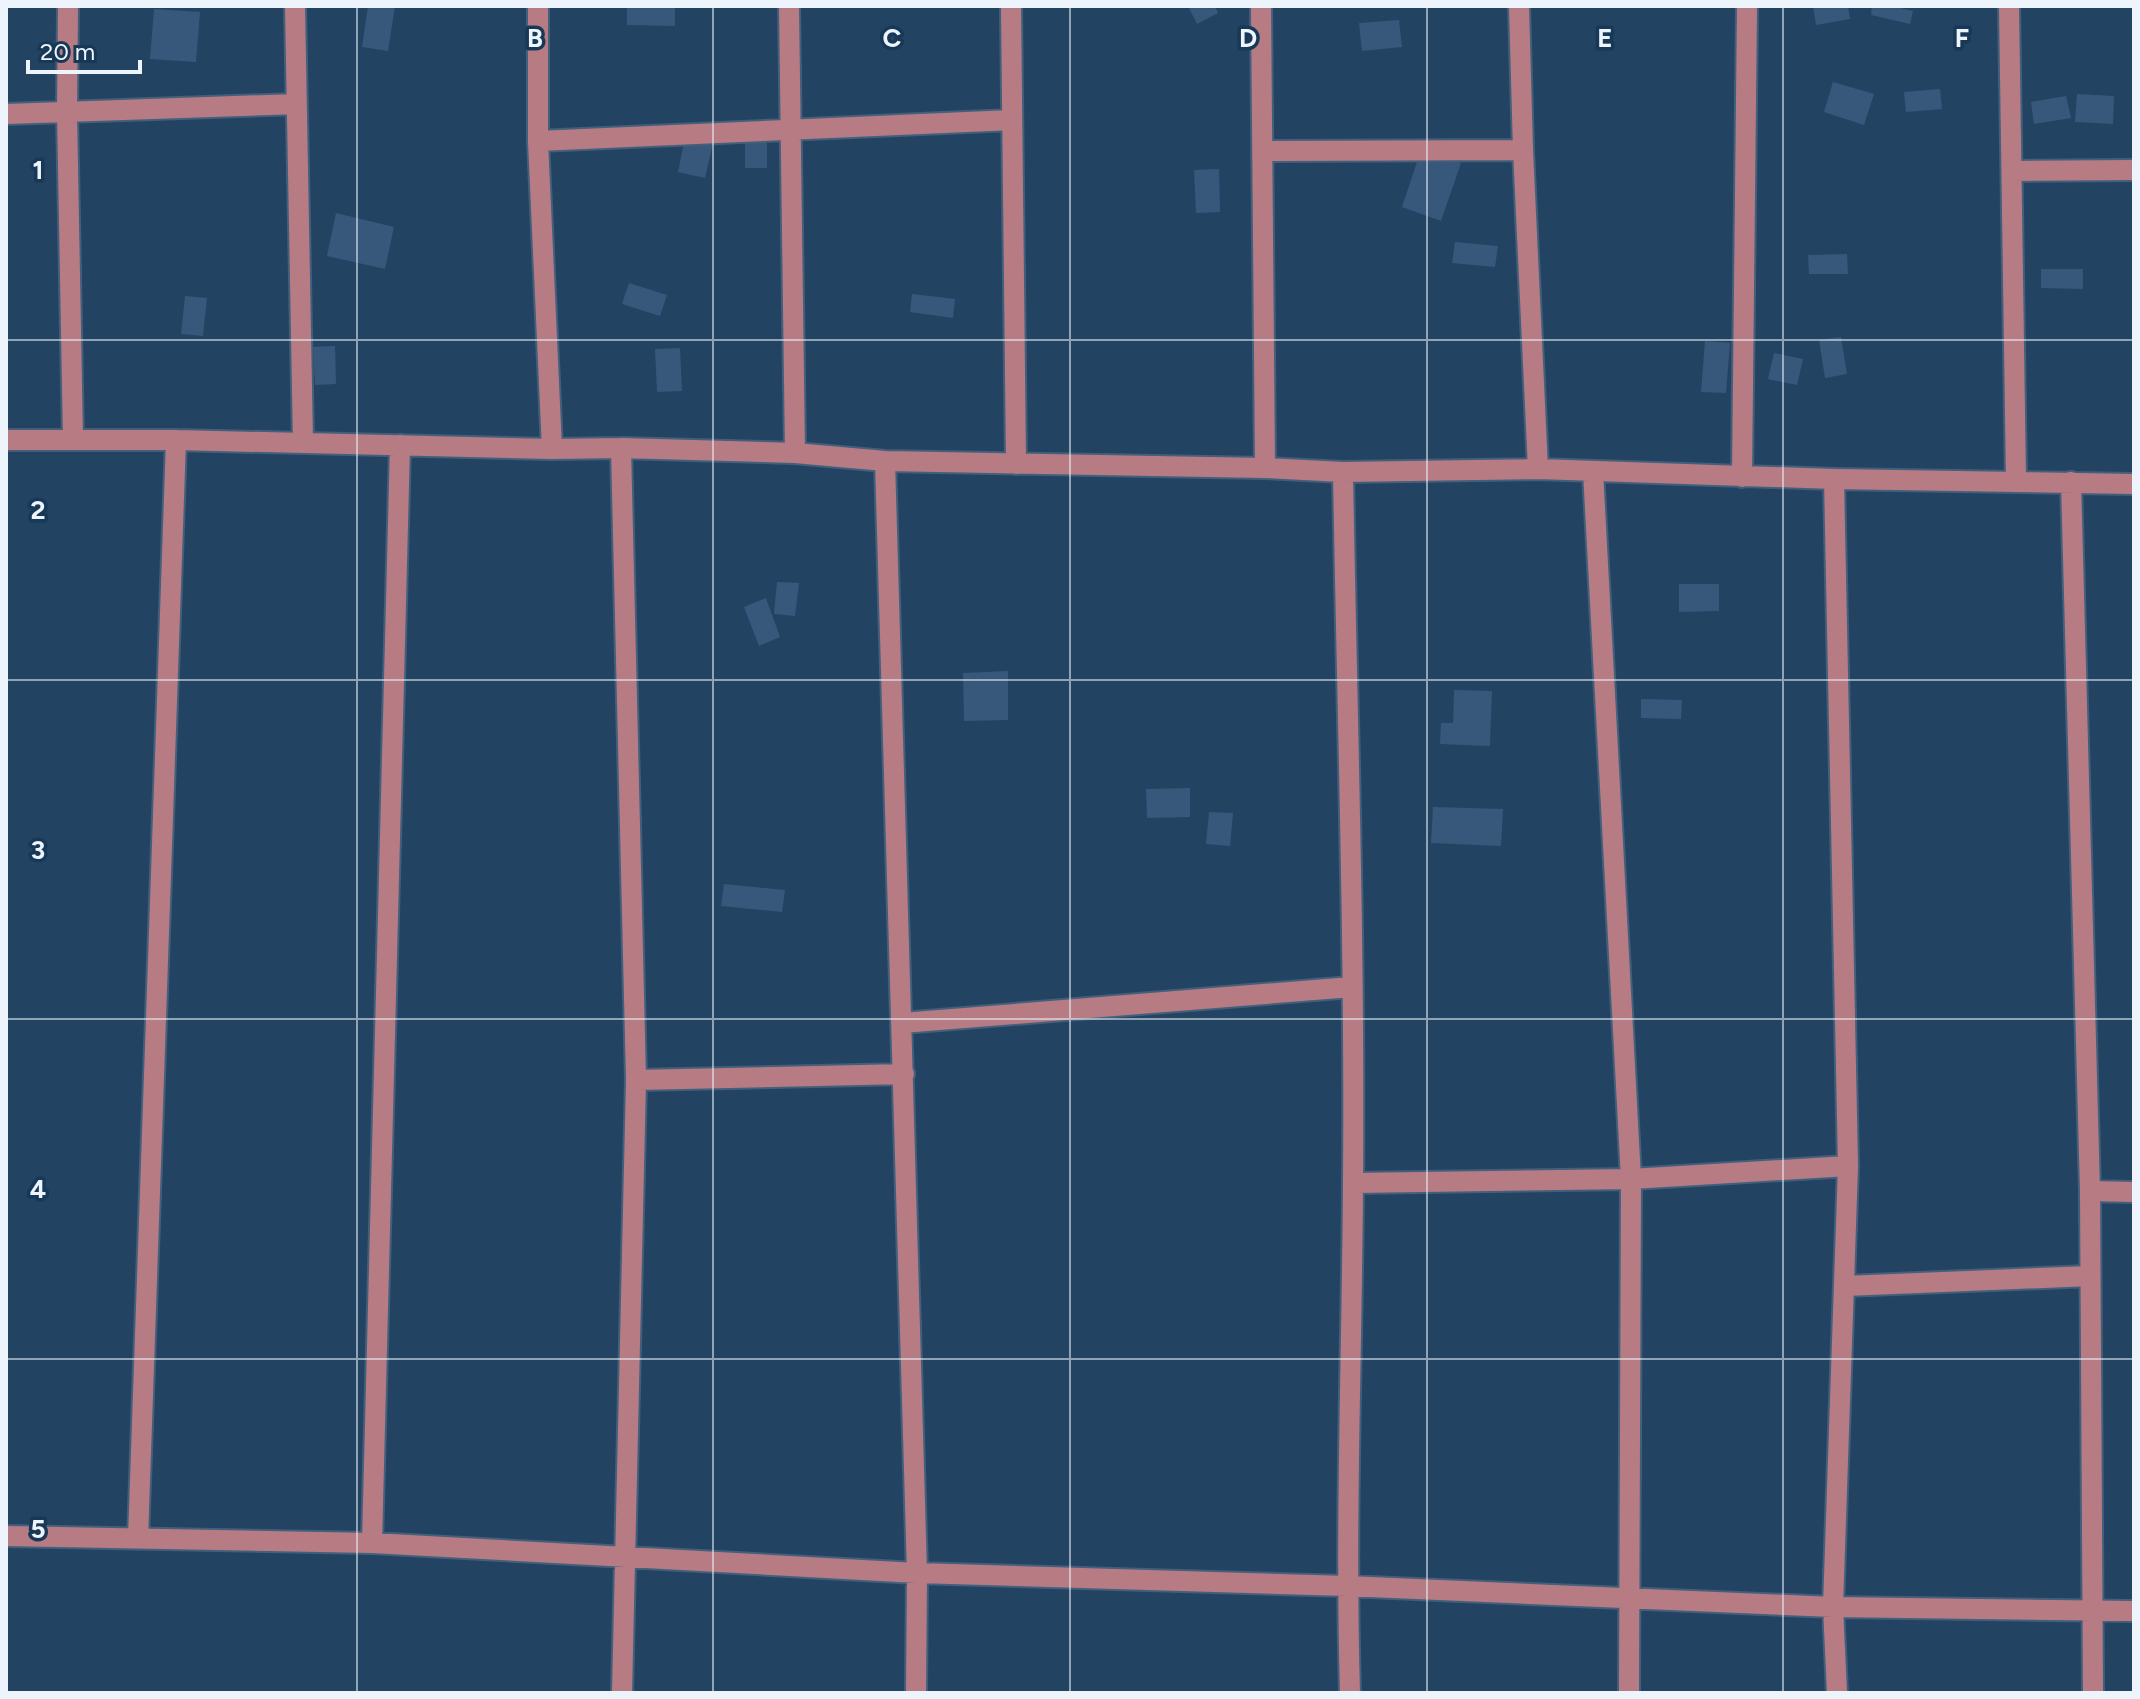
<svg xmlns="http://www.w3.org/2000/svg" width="2140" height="1699" font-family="Figtree,sans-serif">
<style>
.building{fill:#38587b}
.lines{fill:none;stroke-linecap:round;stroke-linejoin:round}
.minor-casing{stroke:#435f7b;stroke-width:24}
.minor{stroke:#b77c83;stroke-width:20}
.grid{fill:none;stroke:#edf4fc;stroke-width:2;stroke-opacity:0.55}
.grid-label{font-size:26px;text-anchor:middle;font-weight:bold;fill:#edf4fc;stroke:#183858;stroke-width:7;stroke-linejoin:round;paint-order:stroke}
</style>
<rect width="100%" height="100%" fill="#234363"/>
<path class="building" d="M368,6H395L388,51L362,47Z
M627,6H675V26L627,25Z
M1188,6H1215L1218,13L1197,24Z
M1813,6H1848L1850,19L1816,25Z
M1872,6H1892L1913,11L1910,24L1871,15Z
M154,9L200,12L196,62L150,59Z
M1399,20L1402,47L1362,51L1359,23Z
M1833,82L1874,94L1864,125L1824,112Z
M1940,89L1942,109L1906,112L1904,92Z
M2077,94L2114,96L2113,124L2075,122Z
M2066,96L2071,118L2034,124L2031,102Z
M686,133L714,139L705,178L678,172Z
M745,138H767V168H745Z
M1421,150L1461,163L1441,221L1402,207Z
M1219,169L1220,212L1196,213L1194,170Z
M336,213L394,227L385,269L327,256Z
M1455,242L1498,246L1495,267L1452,263Z
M1847,254L1848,274H1809L1808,255Z
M2041,269H2083V289L2041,288Z
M629,283L667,295L660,316L622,304Z
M912,294L955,299L953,318L910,312Z
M185,296L207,298L203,336L181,334Z
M1841,337L1847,374L1825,378L1819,340Z
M1705,341L1730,343L1726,393L1701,392Z
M335,346L336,384L315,385L313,347Z
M680,348L682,391L657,392L655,349Z
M1774,353L1803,359L1797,385L1768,379Z
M777,582L799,583L795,616L774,614Z
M1679,584H1719V611L1679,612Z
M766,598L780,637L759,646L744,607Z
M1008,671V720L964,721L963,673Z
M1454,690L1492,691L1490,746L1440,744L1441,723H1453Z
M1641,699L1682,700L1681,719L1641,718Z
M1190,788V817L1147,818L1146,789Z
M1433,807L1503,809L1501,846L1431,843Z
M1209,812L1233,813L1230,846L1206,844Z
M724,884L785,890L782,912L721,906Z"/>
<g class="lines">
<defs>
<path id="minor" d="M68,6L67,111L73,440
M295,6L303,443
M538,6V141L552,449
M789,6L795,453
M1011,6L1016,464
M1261,6L1265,468
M1519,6L1523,150L1538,469
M2009,6L2016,481
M6,114L296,104
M538,141L1012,120
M1264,151L1523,150
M2012,171L2134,170
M6,440H176L552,449L621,448L795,453L885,461L1265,468L1343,472L1538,469L1834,479L2134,484
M621,448L636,1080L622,1693
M885,461L917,1573L916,1693
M1593,471L1631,1179L1629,1693
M1343,472C1347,709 1355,947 1353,1184C1352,1354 1345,1523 1350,1693
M1742,477L1747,6
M1834,479L1848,1166L1833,1607L1837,1693
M2071,482L2090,1191L2093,1693
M902,1023L1352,987
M636,1080L904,1074
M1353,1183L1631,1179L1848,1166
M2090,1191L2134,1192
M1845,1286L2090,1276
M6,1536L372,1543L917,1573L1347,1586L1833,1607L2134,1611
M138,1539L176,440
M372,1543L400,445"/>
</defs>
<use href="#minor" class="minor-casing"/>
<use href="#minor" class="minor"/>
</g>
<path class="grid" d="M357,6V1693M713,6V1693M1070,6V1693M1427,6V1693M1783,6V1693M6,340H2134M6,680H2134M6,1019H2134M6,1359H2134"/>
<g class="grid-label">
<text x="535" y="47">B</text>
<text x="892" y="47">C</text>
<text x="1248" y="47">D</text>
<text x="1605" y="47">E</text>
<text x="1962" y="47">F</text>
<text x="38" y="179">1</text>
<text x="38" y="519">2</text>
<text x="38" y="859">3</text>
<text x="38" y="1198">4</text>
<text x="38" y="1538">5</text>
</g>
<rect width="2140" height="1699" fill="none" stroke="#edf4fc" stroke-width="16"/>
<path d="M28 60v12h112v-12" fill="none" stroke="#edf4fc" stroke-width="4"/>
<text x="40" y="60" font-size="24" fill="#edf4fc" stroke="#183858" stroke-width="6" paint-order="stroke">20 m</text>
</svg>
